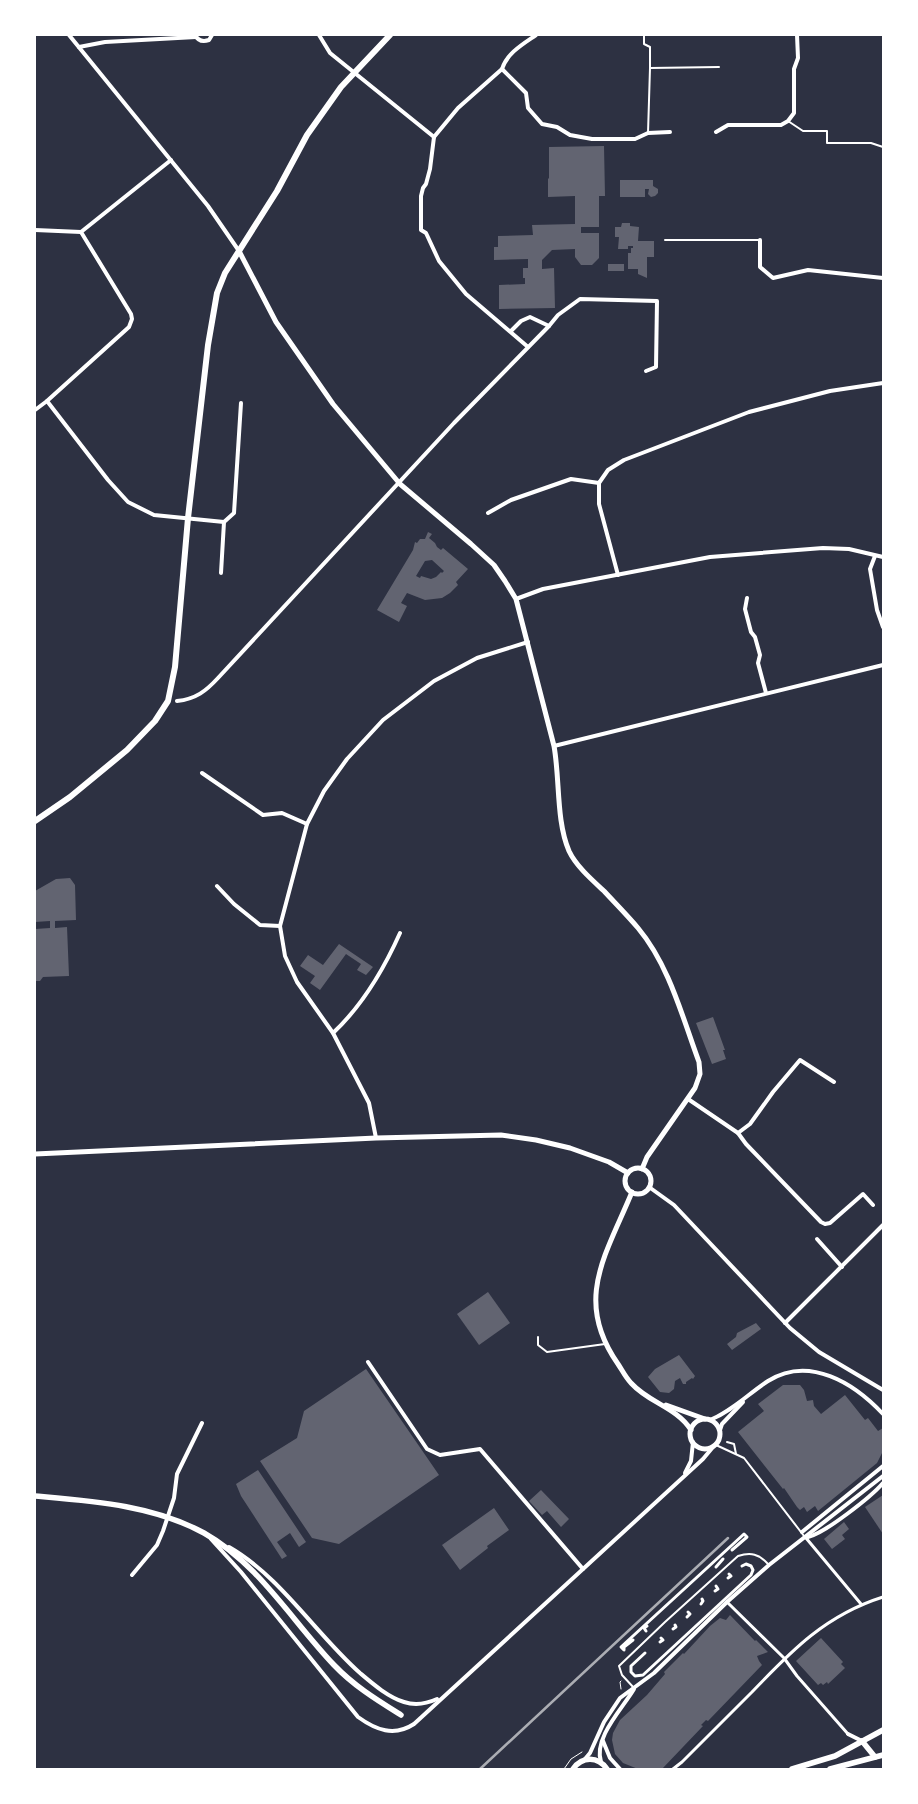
<svg xmlns="http://www.w3.org/2000/svg" width="918" height="1804" font-family="'Alegreya Sans',sans-serif">
<style>
.building{fill:#626471;fill-rule:evenodd}
.lines{fill:none;stroke-linecap:round;stroke-linejoin:round}
.path{stroke:#fff;stroke-width:1}
.service{stroke:#fff;stroke-width:2}
.pedestrian{stroke:#fff;stroke-width:3}
.minor{stroke:#fff;stroke-width:4}
.tertiary{stroke:#fff;stroke-width:5}
.secondary{stroke:#fff;stroke-width:5.5}
.primary{stroke:#fff;stroke-width:6}
.rail{stroke:#abadb3;stroke-width:2.5}
</style>
<rect width="100%" height="100%" fill="#2d3142"/>
<!-- building -->
<g class="building">
<path d="M604,146l1,50h-6v31h-18v6h18v25l-7,7h-11l-6,-8v-8l-23,1 -10,10v9l12,-1 1,40 -56,1v-24l26,-1v-6h-2v-10h5v-9l-34,1v-13h4v-11l35,-1 -1,-10 43,-1v-28l-27,1v-18l1,-1v-31z"/>
<path d="M620,180h33v6l5,3v4l-3,3 -4,1 -3,-3 1,-5h-4v8h-25z"/>
<path d="M622,223h8v3l9,1 -1,14h16v16h-7v21l-9,-4v-5h-10v-16h3v-5h2v-2h-5v3h-10l1,-12h-4v-10h6z"/>
<rect x="608" y="264" width="16" height="7"/>
<path d="M428,532l4,2 -3,4 6,5 2,4 4,3 2,-2 25,21 -12,13 2,3 -8,8 -8,5 -17,2 -18,-7 -6,10 6,3 -8,16 -22,-12 36,-60 2,-8 2,1 3,-4h5zM432,560l12,11 -2,2 -1,-1 -5,5 -5,2 -10,-3 -1,2 -4,-2 9,-15z"/>
<path d="M70,878l5,7 1,35 -21,1v7l12,-1 2,49 -26,1 -3,4h-5v-52l15,-1v-7l-15,1v-31l21,-12z"/>
<path d="M339,944l34,23 -7,8 -9,-5 4,-6 -15,-10 -26,36 -10,-7 5,-7 -15,-10 8,-11 15,10z"/>
<path d="M713,1017l12,33h-2l3,9 -14,5 -16,-41z"/>
<path d="M488,1292l22,31 -31,22 -22,-31z"/>
<path d="M756,1323l5,6 -29,21 -5,-6 9,-7 1,-4z"/>
<path d="M679,1355l16,21 -2,3 -1,-1 -6,4v2h-3l-3,-6 -5,3 -1,8 -5,4 -9,-1 -12,-15 7,-8z"/>
<path d="M366,1369l73,106 -100,69 -27,-6 -52,-77 37,-23 7,-27z"/>
<path d="M783,1385h17l4,5 3,11 6,-1 1,6 7,8 24,-19 20,25 3,-2 10,13 5,-3v23l-6,12 -59,48 -3,-5 -8,6 -3,-5 -4,3 -3,-3 -13,-19 -1,1 -45,-57 26,-21 -6,-7z"/>
<path d="M258,1470l48,72 -7,5 -9,-14 -13,9 10,14 -5,3 -41,-63 -5,-12z"/>
<path d="M541,1490l28,29 -8,8 -14,-16 -5,4 -13,-14z"/>
<path d="M883,1495v39l-18,-27z"/>
<path d="M494,1508l15,22 -22,16 1,2 -28,22 -18,-25z"/>
<path d="M844,1522l5,7 -7,6 3,4 -13,10 -8,-10z"/>
<path d="M730,1615l25,26 1,-1 12,12 -11,4 2,5 3,4 -54,56 -2,-1 -5,5 2,1 -41,43h-24l-15,-6 -8,-9 -3,-14 1,-7 7,-13 27,-25 18,-21 -1,-2 19,-19 1,1 26,-28 10,-8 6,2z"/>
<path d="M821,1638l22,24 -2,2 4,4 -17,16 -1,-2 -4,3 -2,-2 -3,2 -22,-24z"/>
</g>
<g class="lines">
<!-- path -->
<g class="path">
<path d="M621,1689l-1,-7 1,-1"/>
<path d="M564,1769l7,-10 11,-7"/>
</g>
<!-- service -->
<g class="service">
<path d="M644,35v9l6,3v21l69,-1"/>
<path d="M788,121l15,10h24v12h44l12,4"/>
<path d="M648,133l2,-65"/>
<path d="M665,240h95"/>
<path d="M538,1337v8l9,7 58,-8"/>
<path d="M727,1442l7,2 2,10"/>
<path d="M716,1445l28,13 60,78"/>
<path d="M634,1688l-12,-13 -3,-9 46,-44 73,-66c13,-4 21,-2 30,8"/>
</g>
<!-- pedestrian -->
<g class="pedestrian">
<path d="M806,1538l55,66"/>
<path d="M716,1567l7,-8"/>
<path d="M728,1578l3,-2 -2,-2"/>
<path d="M715,1591l3,-2 -2,-3"/>
<path d="M727,1602l57,56 13,18 51,58"/>
<path d="M701,1604l2,-3 -1,-2"/>
<path d="M687,1617l3,-3 -2,-2"/>
<path d="M673,1629l3,-2 -1,-2"/>
<path d="M646,1631l-2,-3 3,-2"/>
<path d="M633,1640l-9,7v3l-3,-3 123,-113 3,3 -15,13"/>
<path d="M660,1642l3,-2 -2,-2"/>
<path d="M645,1653l-14,13v6l4,4 8,-1 108,-100 2,-5 -2,-4 -5,-2 -4,2"/>
<path d="M673,1769l9,-7c23,-23 47,-47 70,-70 40,-42 74,-77 131,-95"/>
</g>
<!-- minor -->
<g class="minor">
<path d="M69,35l139,171 31,45"/>
<path d="M195,35c3,6 8,7 14,5l3,-5"/>
<path d="M319,35l11,18 104,84 24,-29 44,-39c5,-16 21,-25 34,-34"/>
<path d="M79,47l26,-5 91,-5"/>
<path d="M502,69l24,24 2,15 14,16 15,3 13,8 22,4h43l13,-6 22,-1"/>
<path d="M716,132l12,-7h53l7,-4 6,-8v-44l4,-11 -1,-23"/>
<path d="M434,137l-4,32 -4,15 -3,4 -2,8v34l5,3 13,28 27,33 62,53"/>
<path d="M171,160l-90,72 50,82 1,5 -3,8 -82,74 61,79 20,22 26,13 70,7"/>
<path d="M35,230l46,2"/>
<path d="M760,240v27l13,11 35,-8 75,8"/>
<path d="M511,331l10,-10 9,-4 19,9 9,-11 22,-16 77,2 -1,66 -10,4"/>
<path d="M35,410l12,-9"/>
<path d="M599,483v21l19,71"/>
<path d="M488,513l23,-13 60,-21 28,4 9,-13 16,-10 125,-48 81,-21 53,-8"/>
<path d="M875,556l-5,13 7,41 6,17"/>
<path d="M221,573l3,-51 10,-9 7,-110"/>
<path d="M747,598l-2,11 6,23 4,5 5,18 -2,8 8,30"/>
<path d="M516,599l27,-10 167,-32 113,-9 26,1 34,8"/>
<path d="M177,701c19,-2 29,-10 41,-23l236,-255 95,-97"/>
<path d="M554,746l329,-81"/>
<path d="M202,773l61,42 19,-2 25,11"/>
<path d="M217,886l17,18 26,21 20,1"/>
<path d="M333,1033c30,-28 50,-62 67,-100"/>
<path d="M688,1099l50,34 12,-9 23,-32 27,-32 34,22"/>
<path d="M738,1133l8,11 75,78 4,2 5,-1 33,-29 10,11"/>
<path d="M376,1138l-7,-35 -36,-70 -36,-51 -12,-26 -5,-30 27,-102 17,-33 23,-32 36,-39 51,-39 43,-23 51,-16"/>
<path d="M649,1187l25,18 116,123 29,24 64,38"/>
<path d="M817,1239l25,28"/>
<path d="M785,1323l98,-98"/>
<path d="M368,1362l59,87 13,6 40,-6 103,120"/>
<path d="M710,1420c22,-9 38,-26 58,-39 41,-26 86,2 115,33"/>
<path d="M720,1430l2,-6 21,-22"/>
<path d="M685,1473l6,-12 2,-19"/>
<path d="M802,1532l81,-66"/>
<path d="M808,1537c17,-4 63,-40 75,-54"/>
<path d="M211,1539l30,33 117,145c18,13 36,20 56,7l289,-265 10,-12"/>
<path d="M229,1547c51,29 87,87 131,126 13,11 28,24 44,29 12,4 22,2 33,-3"/>
<path d="M132,1575l25,-30 6,-14 11,-33 3,-24 25,-51"/>
<path d="M848,1734l14,7"/>
<path d="M603,1741l7,17 10,11"/>
<path d="M585,1759l5,-6 14,-31 16,-24 34,-25 73,-71 42,-37 114,-89"/>
<path d="M601,1762c-8,-24 22,-54 33,-73"/>
</g>
<!-- tertiary -->
<g class="tertiary">
<path d="M239,251l37,71 57,82 67,80 71,60 23,21 11,16 11,18 38,147c6,33 2,75 15,105 7,15 23,29 35,40 11,12 23,24 34,37 31,37 44,88 61,134l1,12 -5,14 -48,69 -5,12"/>
<path d="M35,1154l341,-16 125,-3 35,5 34,8 39,14 19,11"/>
<circle cx="638" cy="1181" r="13"/>
<path d="M632,1192c-26,63 -59,108 -14,172 4,6 8,14 13,19 18,20 45,24 60,47"/>
<path d="M666,1405l39,14"/>
<circle cx="705" cy="1434" r="15"/>
</g>
<!-- secondary -->
<g class="secondary">
<path d="M35,1496c57,5 118,9 169,37 55,31 88,88 130,132 20,21 43,35 67,50"/>
<path d="M862,1741l13,16"/>
<path d="M573,1769c9,-13 25,-13 34,0"/>
<path d="M792,1769l43,-13 48,-26"/>
<path d="M830,1769l53,-14"/>
</g>
<!-- primary -->
<path class="primary" d="M35,821l35,-24 57,-47 28,-29 13,-20 7,-34 13,-149 20,-173 9,-52 8,-20 52,-82 30,-56 34,-48 49,-52"/>
<!-- rail -->
<path class="rail" d="M480,1769l248,-231"/>
</g>
<!-- border -->
<rect width="918" height="1804" fill="none" stroke="#ffffff" stroke-width="72"/>
</svg>
